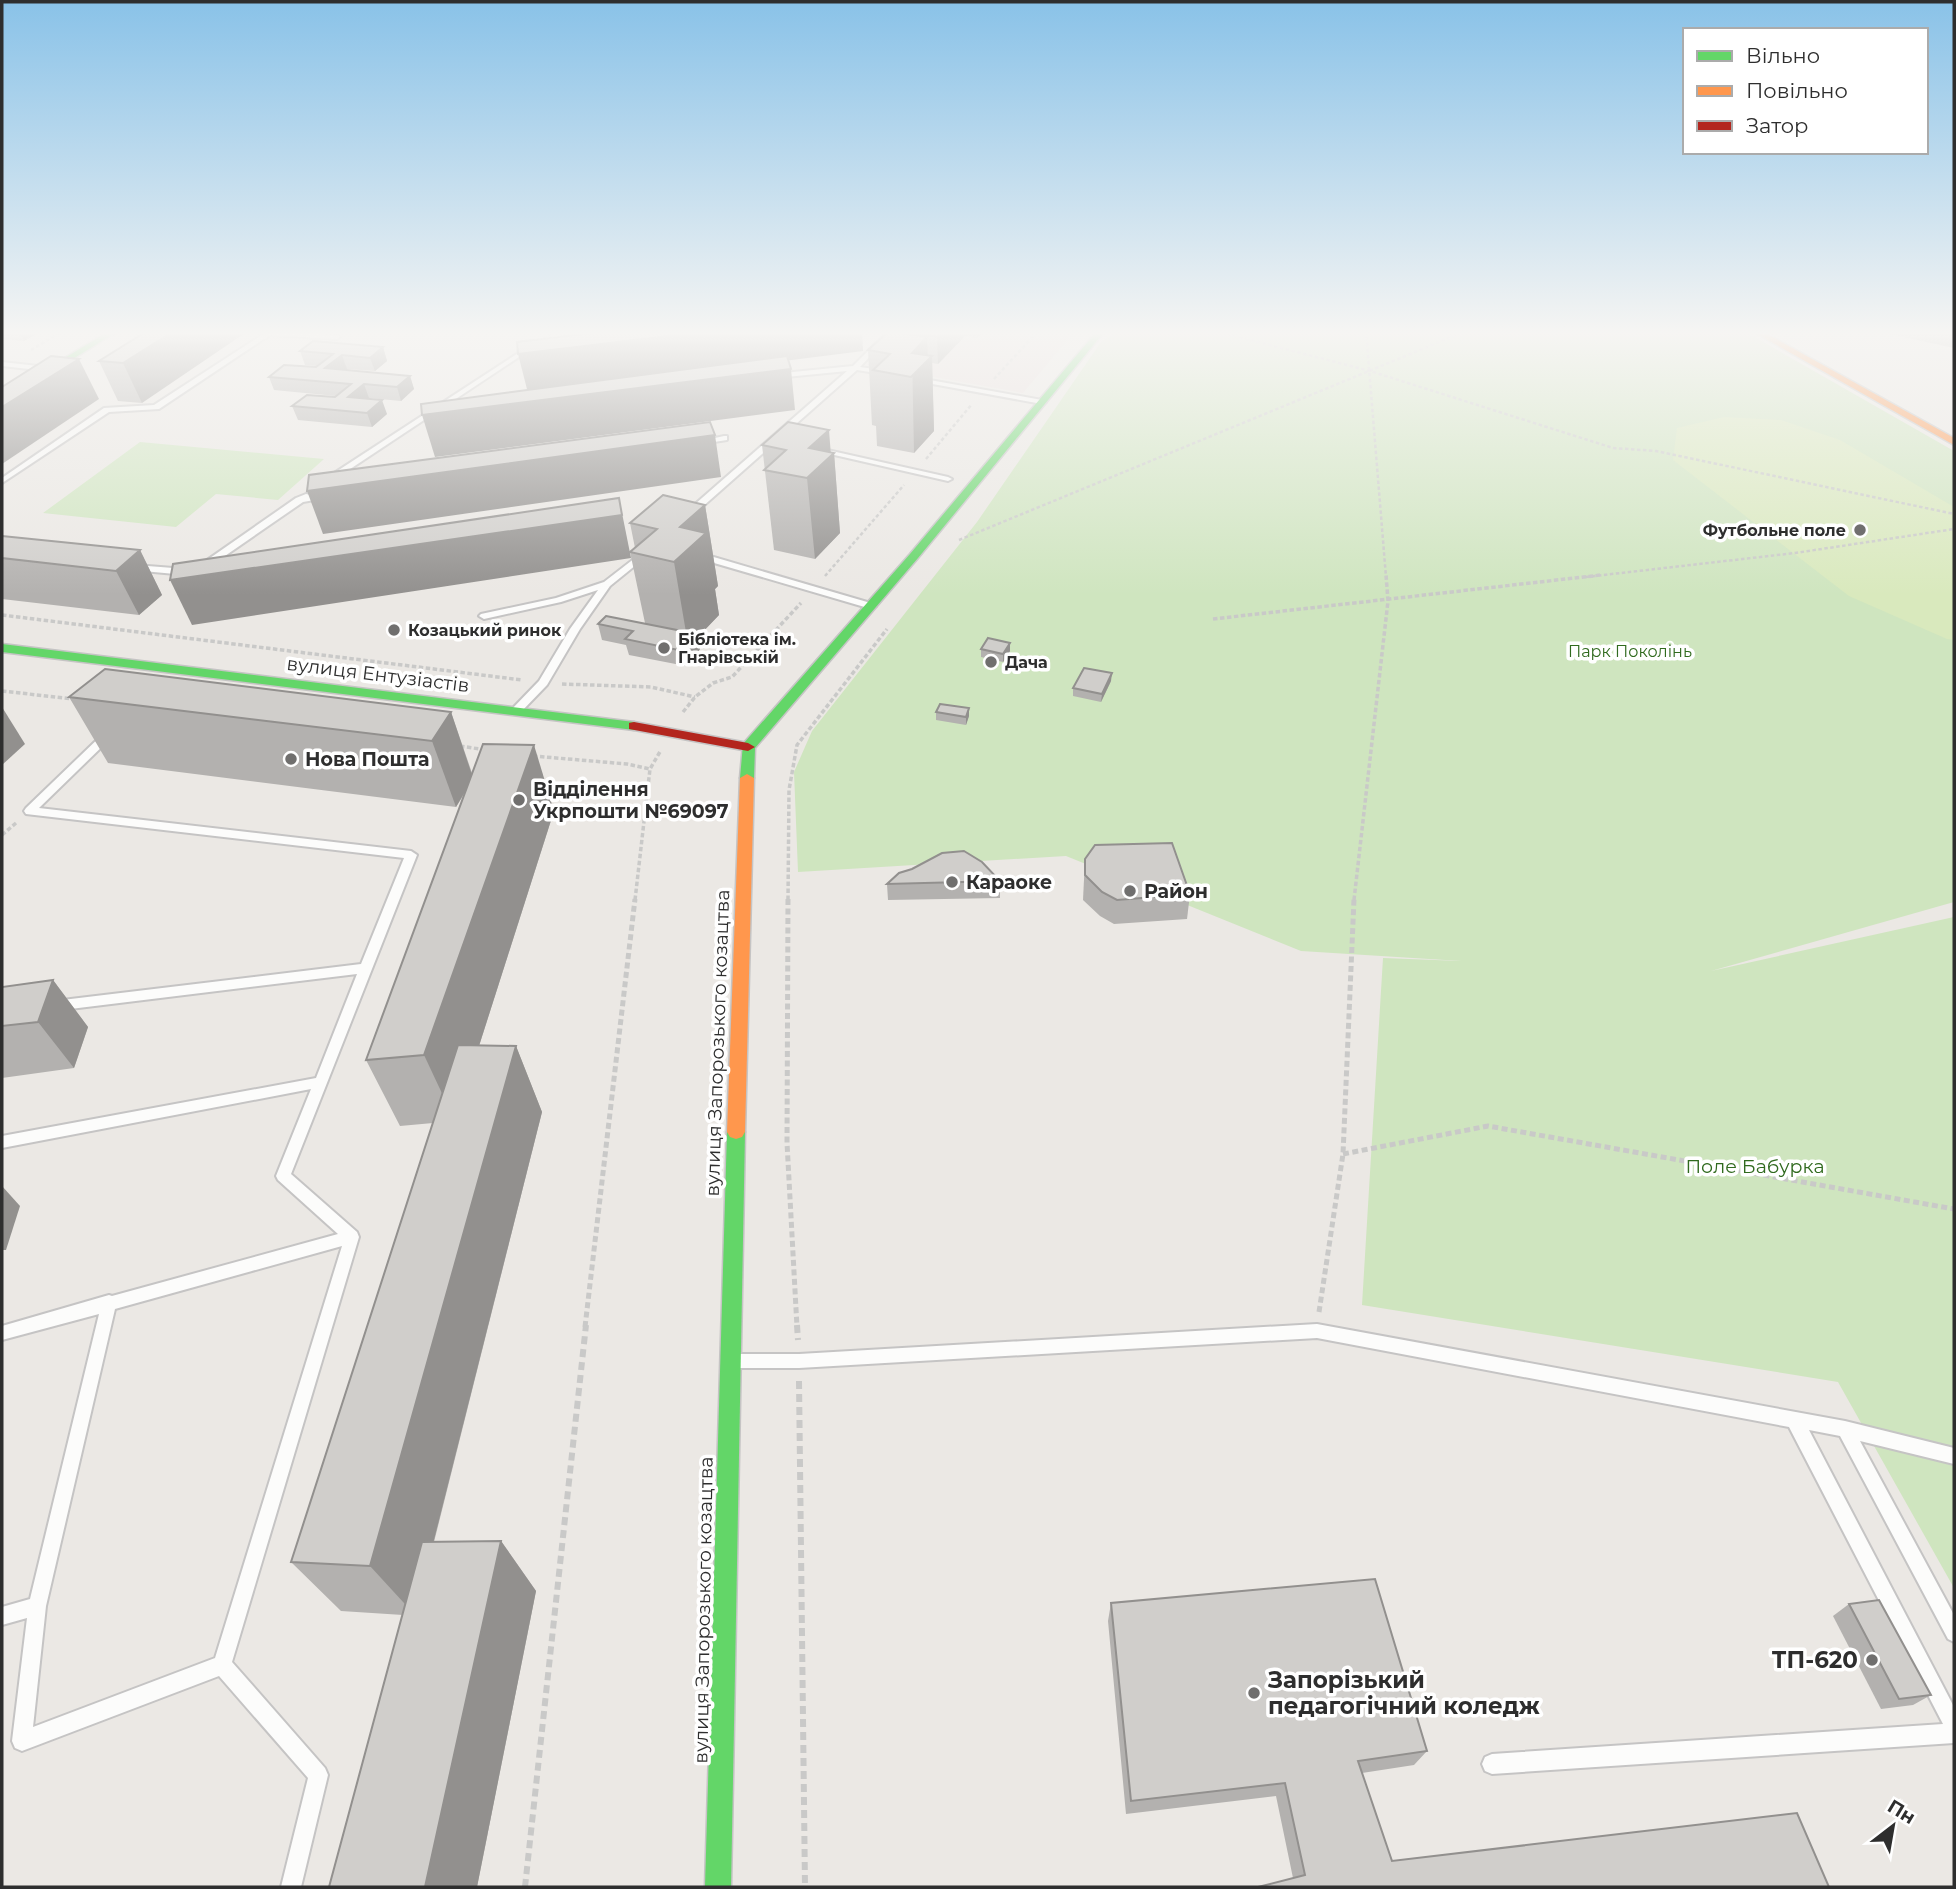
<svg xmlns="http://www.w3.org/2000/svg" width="1956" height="1889" font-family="Montserrat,sans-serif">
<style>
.medical{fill:#e8dcdb}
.green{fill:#cfe5bf}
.pitch{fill:#d9e9bd}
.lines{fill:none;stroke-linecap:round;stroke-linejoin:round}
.lane-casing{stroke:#c5c4c4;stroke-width:4}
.fast-casing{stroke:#c5c4c4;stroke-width:3}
.slow-casing{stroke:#c5c4c4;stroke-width:3}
.jam-casing{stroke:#c5c4c4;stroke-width:3}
.path-far3{stroke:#c9c9c8;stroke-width:2.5;stroke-dasharray:3.5 2.5;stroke-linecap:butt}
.path-far2{stroke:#c9c9c8;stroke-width:3.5;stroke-dasharray:4.5 2.5;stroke-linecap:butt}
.path-far1{stroke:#c9c9c8;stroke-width:5;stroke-dasharray:6 3.5;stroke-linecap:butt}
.path{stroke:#c9c9c8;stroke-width:6;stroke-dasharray:8 5;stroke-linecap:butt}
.lane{fill:#fcfcfb;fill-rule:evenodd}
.fast{fill:#63d668;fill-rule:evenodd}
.slow{fill:#ff974d;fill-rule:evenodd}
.jam{fill:#b3261e;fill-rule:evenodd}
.wall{fill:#b3b1af}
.shaded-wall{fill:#92908e}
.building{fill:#d0cecb;stroke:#92908e;stroke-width:2}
.poi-dot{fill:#706f6e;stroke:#fff;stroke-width:2.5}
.labels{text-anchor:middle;stroke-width:7;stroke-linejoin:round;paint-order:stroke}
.far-poi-label{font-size:16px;font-weight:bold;fill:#2e2e2e;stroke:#fff;text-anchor:start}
.far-park-label{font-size:16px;fill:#306a1e;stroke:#fff}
.street-label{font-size:19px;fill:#2e2e2e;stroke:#fff}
.poi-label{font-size:19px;font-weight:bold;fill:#2e2e2e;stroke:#fff;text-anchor:start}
.park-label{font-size:19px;fill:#306a1e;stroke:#fff}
.near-poi-label{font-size:23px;font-weight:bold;fill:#2e2e2e;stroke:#fff;text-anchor:end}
</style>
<rect width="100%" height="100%" fill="#ebe8e4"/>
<!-- medical -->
<path class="medical" d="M905,331h170l-52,62 -156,-28z"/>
<!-- green -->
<g class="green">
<path d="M1117,331h627l210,120v451l-243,69 243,-54v671l-116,-206 -476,-77 21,-347 78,3 -160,-10 -235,-95 -268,16 -4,-100 18,-41 165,-209 124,-180z"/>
<path d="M140,442l184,17 -46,41 -62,-6 -40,33 -133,-14z"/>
</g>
<!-- pitch -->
<path class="pitch" d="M1724,417l57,3 59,20 114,67v133l-7,-1 -98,-43 -176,-136 4,-32z"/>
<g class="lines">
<defs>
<g id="lane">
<path d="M268,331l69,4 3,2 -3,2 -67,-4 -111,74 -50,3 -107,71v-5l102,-70 50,-3z"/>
<path d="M888,331h6l-34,36 28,4v4l-31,-5 -165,146h-6v-4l161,-141 -71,7 -4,-2 1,-2 80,-8z"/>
<path d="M529,346l5,1 -202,134 -7,-2z"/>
<path d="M2,362l45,5 4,2 -4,2 -45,-5z"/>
<path d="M913,377l129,23 4,2 -4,2 -126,-23h-3z"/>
<path d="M724,436h3v4l-26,4 -4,-2z"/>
<path d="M814,447l134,30 4,2 -4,2 -131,-30 -4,-2z"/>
<path d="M306,494c7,2 18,-3 24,2l-4,2 -23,4 -97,67h-6v-4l96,-67z"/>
<path d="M644,551l3,1v4l-37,30 -30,43 -33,56 -28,29h-8v-4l28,-29 31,-52 28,-39 -37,12 -77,17 -5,-3 2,-2 75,-16 48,-16z"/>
<path d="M700,553l174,51 2,2 -5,3 -3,-1 -171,-50v-4z"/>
<path d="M135,565l51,4 4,3 -4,3 -54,-5 -1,-2z"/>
<path d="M109,731l5,3 -1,2 -74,72 372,43 6,4 -126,319 66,58 2,5 -127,425 93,106 3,7 -27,112h-20l27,-109 -89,-102 -197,75 -7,-3 -3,-7 15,-123 -25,7v-18l28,-8 69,-285 -97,26v-14l107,-31 3,1 226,-62 -60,-54 -2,-4 35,-87 -309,59v-12l314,-58 41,-104 -303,37 -5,-2 -1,-3 1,-3 5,-2 307,-37 43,-106 -378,-44 -2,-3 2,-3 79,-76zM342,1246l-127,412 -182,69 13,-121 69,-297z"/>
<path d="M1317,1324l528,97 109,27v16l-94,-23 94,174v27l-6,-3 -108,-203 -31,-6 145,277v36l-462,31 -7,-3 -3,-7 3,-7 7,-3 451,-30 -154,-297 -472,-89 -518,30h-63l-6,-2 -2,-5 2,-5 6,-2h63z"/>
</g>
<g id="fast">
<path d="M109,331h9l-116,72v-7z"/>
<path d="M1097,331h8l-187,227 -163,190 -1,30 -2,3h-10l-2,-3 3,-34 167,-190z"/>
<path d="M2,644l632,78 7,4 -7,4 -632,-78z"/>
<path d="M736,1125l6,2 3,5 -14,755h-26l22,-755 3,-5z"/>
</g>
<g id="slow">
<path d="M1752,331h10l192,107v7z"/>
<path d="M747,774l7,4 -9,354 -3,5 -6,2 -6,-2 -3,-5 13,-354z"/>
</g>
<path id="jam" d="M634,722l114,21 7,4 -7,4 -119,-22v-6z"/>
</defs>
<!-- lane casing -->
<use href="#lane" class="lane-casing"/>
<!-- fast casing -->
<use href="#fast" class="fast-casing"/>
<!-- slow casing -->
<use href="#slow" class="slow-casing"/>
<!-- jam casing -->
<use href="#jam" class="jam-casing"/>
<!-- path-far3 -->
<g class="path-far3">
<path d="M1216,331l154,40 243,77 43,3 298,63"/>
<path d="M1366,331l20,246"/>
<path d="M543,339l14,-8"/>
<path d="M31,350l32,-19"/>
<path d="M994,379l44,-48"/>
<path d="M926,459l46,-55"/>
<path d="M959,540l507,-209"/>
<path d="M825,576l79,-91"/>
<path d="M1586,577l209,-24 159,-24"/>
</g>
<!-- path-far2 -->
<g class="path-far2">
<path d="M2,615l520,65"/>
<path d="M1213,619l388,-44"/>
<path d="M562,684l89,3 44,10"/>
<path d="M2,691l71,8"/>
<path d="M683,712l12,-15 18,-14 19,-6 69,-74"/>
<path d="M460,746l26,4"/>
<path d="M533,756l94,8 23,5"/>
<path d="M2,835l14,-12"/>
<path d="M635,900l15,-131 11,-19"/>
<path d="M788,900l1,-110 8,-45 90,-116"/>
<path d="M1354,900l34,-299 -2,-26"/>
</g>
<!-- path-far1 -->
<g class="path-far1">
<path d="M788,899l-1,244 10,184"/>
<path d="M1343,1154l145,-28 466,83"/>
<path d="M1319,1312l24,-158 11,-255"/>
<path d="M585,1327l50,-428"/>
</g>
<!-- path -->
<g class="path">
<path d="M797,1325l1,15"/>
<path d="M799,1381l6,506"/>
<path d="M525,1887l61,-562"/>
</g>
<!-- lane -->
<use href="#lane" class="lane"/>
<!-- fast -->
<use href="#fast" class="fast"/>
<!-- slow -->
<use href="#slow" class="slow"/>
<!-- jam -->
<use href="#jam" class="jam"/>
</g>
<!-- wall -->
<g class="wall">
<path d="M2,331h39l-17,10 -22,-2z"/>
<path d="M147,331l-5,72 -24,-2 -19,-40z"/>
<path d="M905,331h79l-7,7 -12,-2 -27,28 -6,-1 2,68 -20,22 -37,-7 -1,-20 -4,-1 -4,-75 37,-17z"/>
<path d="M1876,331h78v17z"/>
<path d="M383,347l4,14 -12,10 -28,-2 -2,1 65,6 4,13 -13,12 -32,-3 -1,1 19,15 -15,13 -74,-7 -6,-14 43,-9 1,-1 -62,-6 -5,-13 47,-10 2,-1 -13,-1 -5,-14z"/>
<path d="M762,445l72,8 6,80 -25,26 -41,-9z"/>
<path d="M705,505l13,81 -3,3 4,26 -21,22 2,12 -14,17 -57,-11 -3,-10 -24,-5 -4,-16 47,-1 -15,-71 5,-4 -5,-25z"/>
<path d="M2,536l138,14 22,45 -23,20 -137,-16z"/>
<path d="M1010,643v8l-7,11 -22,-5v-8z"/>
<path d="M1111,681l-10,21 -28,-6v-8z"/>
<path d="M69,697l382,15 21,61 82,38 -75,235h37l26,66 -108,430 67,-1 35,50 -59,296h-148l74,-272 -62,-4 -50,-49 142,-439 -33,3 -34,-66 99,-267 -9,14 -348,-44z"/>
<path d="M936,712l33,4 -3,9 -30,-5z"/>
<path d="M1085,859l105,35 -3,25 -73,5 -14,-8 -17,-16z"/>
<path d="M1000,881v17l-112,2 -1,-16z"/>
<path d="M53,980l35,47 -14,41 -72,10v-91z"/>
<path d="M1111,1603l316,148 -13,14 -52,8 30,88 -99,17 -17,-82 -150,18 -18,-193z"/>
<path d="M1849,1604l82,91 -18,10 -32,4 -48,-93z"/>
</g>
<!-- shaded-wall -->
<g class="shaded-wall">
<path d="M19,331h22l-17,10z"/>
<path d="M174,331h74l-106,72 -19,-40z"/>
<path d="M709,331h153l1,20 -335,42 -10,-39z"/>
<path d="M944,331h21v5l-27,28 -1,-27z"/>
<path d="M977,331h7l-7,7z"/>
<path d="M927,337l1,23 4,-4 2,75 -20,22 -2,-100z"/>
<path d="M383,347l4,14 -12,10 -5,-13z"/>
<path d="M342,355l5,14 -17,13 -5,-14z"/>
<path d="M79,359l20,40 -97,65v-57z"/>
<path d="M791,369l4,41 -360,47 -13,-42z"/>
<path d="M410,376l4,13 -13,12 -4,-14z"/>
<path d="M364,384l5,14 -16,13 -5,-14z"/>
<path d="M382,400l5,14 -15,13 -5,-14z"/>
<path d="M829,430l2,26 3,-3 6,80 -25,26 -8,-81 2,-30z"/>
<path d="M715,435l6,42 -398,57 -16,-43z"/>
<path d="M619,498l12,60 -439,67 -22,-45z"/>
<path d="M705,505l13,81 -3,3 4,26 -21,22 2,12 -14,17 -3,-15 5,-7 -14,-82 6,-35z"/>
<path d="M140,550l22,45 -23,20 -23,-44z"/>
<path d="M1010,643v8l-7,11v-8z"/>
<path d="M1112,673l-1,8 -10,21 1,-8z"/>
<path d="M2,707l23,37 -23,21z"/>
<path d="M969,708v8l-3,9v-8z"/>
<path d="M451,712l22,66 -17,29 -24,-66z"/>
<path d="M534,745l20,66 -99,310 -31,-66z"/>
<path d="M53,980l35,47 -14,41 -36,-46z"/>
<path d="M516,1046l26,66 -127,503 -45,-49z"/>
<path d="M2,1186l18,20 -14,44h-4z"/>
<path d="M501,1541l35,50 -59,296h-52z"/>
</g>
<!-- building -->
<g class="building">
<path d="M147,331h27l-51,32 -24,-2z"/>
<path d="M610,331h99l-191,23 -1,-12z"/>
<path d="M889,331l38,6 -15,16 20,3 -21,21 -38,-7 17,-16 -22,-4z"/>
<path d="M905,331h39l-7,6z"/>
<path d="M313,341l70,6 -13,11 -28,-3 -17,13 85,8 -13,11 -33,-3 -16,13 34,3 -15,13 -75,-7 15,-11 28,2 16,-13 -82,-7 15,-12 32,2 17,-13 -33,-3z"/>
<path d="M51,356l28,3 -77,48v-20z"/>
<path d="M787,356l4,13 -369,46 -1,-11z"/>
<path d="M710,422l5,13 -408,56 2,-16z"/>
<path d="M788,422l41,8 -20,18 25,5 -27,25 -43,-8 22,-20 -24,-5z"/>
<path d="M663,495l42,10 -25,22 26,6 -32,29 -44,-10 27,-23 -27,-6z"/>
<path d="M619,498l3,17 -452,65 3,-16z"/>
<path d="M2,536l138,14 -24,21 -114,-13z"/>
<path d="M606,616l91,18 -14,17 -58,-12 8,-8 -35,-7z"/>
<path d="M988,638l22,5 -7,11 -22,-5z"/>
<path d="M1084,668l28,5 -10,21 -29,-6z"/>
<path d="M105,669l346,43 -19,29 -363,-44z"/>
<path d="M940,704l29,4 -3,9 -30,-5z"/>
<path d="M483,744l51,1 -110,310 -58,5z"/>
<path d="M1172,843l18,51 -73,6 -15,-8 -17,-17v-16l10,-14z"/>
<path d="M964,851l18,11 18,19 -113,3 12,-11 13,-4 30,-16z"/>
<path d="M53,980l-15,42 -36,4v-39z"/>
<path d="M458,1045l58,1 -146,520 -79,-4z"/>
<path d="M501,1541l-76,346h-96l93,-345z"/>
<path d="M1375,1579l52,172 -69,10 34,100 405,-48 32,74h-571l47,-12 -20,-92 -154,18 -20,-198z"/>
<path d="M1879,1600l52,95 -32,4 -50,-95z"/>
</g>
<!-- sky -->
<linearGradient id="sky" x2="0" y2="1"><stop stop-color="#89c2e8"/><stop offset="0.56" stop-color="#f6f5f3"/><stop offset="1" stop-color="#f6f5f3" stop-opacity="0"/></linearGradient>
<rect width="1956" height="595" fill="url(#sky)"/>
<!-- markers -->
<g class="poi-dot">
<circle cx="1860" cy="530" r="7"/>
<circle cx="394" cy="630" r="7"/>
<circle cx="664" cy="648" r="7"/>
<circle cx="991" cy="662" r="7"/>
<circle cx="291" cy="759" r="7"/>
<circle cx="519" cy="800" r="7"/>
<circle cx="952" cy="882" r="7"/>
<circle cx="1130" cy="891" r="7"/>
<circle cx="1872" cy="1660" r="7"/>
<circle cx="1254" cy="1693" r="7"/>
</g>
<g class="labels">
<!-- far-poi labels -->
<g class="far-poi-label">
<text x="1846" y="536" text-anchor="end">Футбольне поле</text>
<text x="408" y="636">Козацький ринок</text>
<text x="678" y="645">Бібліотека ім.<tspan x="678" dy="18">Гнарівській</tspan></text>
<text x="1005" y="668">Дача</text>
</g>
<!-- far-park labels -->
<g class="far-park-label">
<text x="1630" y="657">Парк Поколінь</text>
</g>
<!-- street labels -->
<g class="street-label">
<text transform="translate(378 674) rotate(7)" y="7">вулиця Ентузіастів</text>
<text transform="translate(717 1043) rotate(-88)" y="7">вулиця Запорозького козацтва</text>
<text transform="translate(703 1610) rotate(-89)" y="7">вулиця Запорозького козацтва</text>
</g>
<!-- poi labels -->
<g class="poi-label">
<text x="305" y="766">Нова Пошта</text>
<text x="533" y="796">Відділення<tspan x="533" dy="22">Укрпошти №69097</tspan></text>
<text x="966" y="889">Караоке</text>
<text x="1144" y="898">Район</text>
</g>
<!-- park labels -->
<g class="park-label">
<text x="1755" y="1173">Поле Бабурка</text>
</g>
<!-- near-poi labels -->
<g class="near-poi-label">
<text x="1858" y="1668">ТП-620</text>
<text x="1268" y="1688" text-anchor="start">Запорізький<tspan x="1268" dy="26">педагогічний коледж</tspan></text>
</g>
</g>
<!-- border -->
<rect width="1956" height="1889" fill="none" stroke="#2e2e2e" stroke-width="7"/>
<!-- legend -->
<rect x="1683" y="28" width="245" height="126" fill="#ffffff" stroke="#ababab" stroke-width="2"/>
<rect x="1697" y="51" width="35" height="10" fill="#63d668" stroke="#ababab" stroke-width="2"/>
<text x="1746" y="63" font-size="21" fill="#2e2e2e">Вільно</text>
<rect x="1697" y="86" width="35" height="10" fill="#ff974d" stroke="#ababab" stroke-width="2"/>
<text x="1746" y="98" font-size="21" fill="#2e2e2e">Повільно</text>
<rect x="1697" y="121" width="35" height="10" fill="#b3261e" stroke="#ababab" stroke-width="2"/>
<text x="1746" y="133" font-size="21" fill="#2e2e2e">Затор</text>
<!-- north arrow -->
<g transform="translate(1893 1826) rotate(31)" stroke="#ffffff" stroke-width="5" paint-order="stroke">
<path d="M0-5L12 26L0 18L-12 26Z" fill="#2e2e2e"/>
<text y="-10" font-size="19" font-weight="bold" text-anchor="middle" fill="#2e2e2e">Пн</text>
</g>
</svg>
